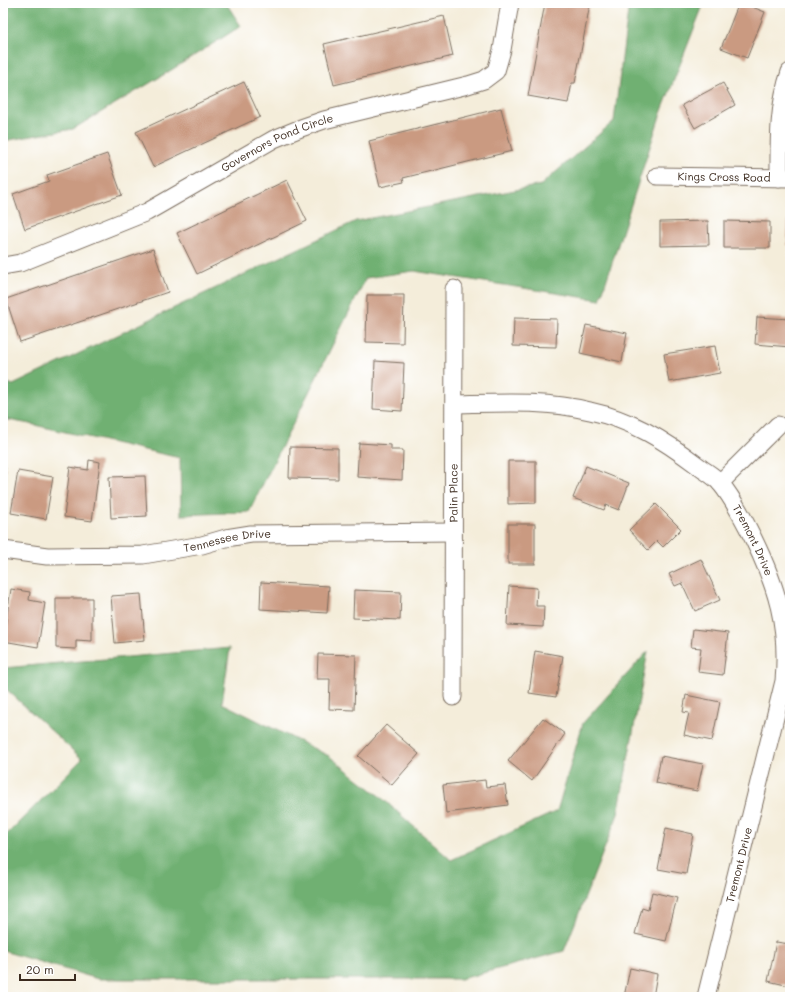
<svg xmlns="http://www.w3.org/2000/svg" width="793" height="1000" font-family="Mali,sans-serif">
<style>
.forest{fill:#70b072;stroke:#566d48}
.building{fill:#ca9a81}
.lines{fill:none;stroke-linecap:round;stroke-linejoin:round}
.minor-casing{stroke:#7c6e60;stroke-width:19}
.minor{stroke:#fff;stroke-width:17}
.labels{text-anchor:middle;stroke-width:3;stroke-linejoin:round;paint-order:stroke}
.street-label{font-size:11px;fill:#3b2a1e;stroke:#fff}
</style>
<rect width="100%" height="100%" fill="#fff"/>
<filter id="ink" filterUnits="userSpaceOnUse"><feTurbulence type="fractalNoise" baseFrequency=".025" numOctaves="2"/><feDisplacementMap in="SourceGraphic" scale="8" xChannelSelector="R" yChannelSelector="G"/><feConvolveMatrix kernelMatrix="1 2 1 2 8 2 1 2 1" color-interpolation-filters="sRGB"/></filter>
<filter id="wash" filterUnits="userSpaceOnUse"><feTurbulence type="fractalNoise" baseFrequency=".012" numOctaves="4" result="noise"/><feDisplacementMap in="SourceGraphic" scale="16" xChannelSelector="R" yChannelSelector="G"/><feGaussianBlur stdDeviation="0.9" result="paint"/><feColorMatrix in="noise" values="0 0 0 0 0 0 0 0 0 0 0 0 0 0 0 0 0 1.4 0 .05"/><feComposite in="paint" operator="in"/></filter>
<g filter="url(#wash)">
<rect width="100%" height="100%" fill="#f4edda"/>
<!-- forest -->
<g class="forest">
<path d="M3,3h223l15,23 -76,48 -92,55 -70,12z"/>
<path d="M629,3h75l-44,113 -60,184 -186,-29 -48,7 -117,234 -68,3 -1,-57 -150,-34 -27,-5v-38l10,4 343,-164 185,-36 73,-64z"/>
<path d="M230,648l-8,55 107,53 53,42 69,62 106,-49 26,-88 65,-72 -30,163 -54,137 -103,28h-363l-95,-28v-113l79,-79 -79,-73v-18z"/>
</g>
<g id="blocks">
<!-- building -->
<g class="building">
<path d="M545,3l45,1 -15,79h-3l-4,20 -40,-7z"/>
<path d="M739,3h3l23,9 -18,46 -26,-10z"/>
<path d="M444,16l9,40 -119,29 -10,-41z"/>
<path d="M244,82l16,35 -107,50 -17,-35z"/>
<path d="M723,83l12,22 -40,23 -13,-23z"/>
<path d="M501,108l11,43 -109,27 1,4 -24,5 -11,-46z"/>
<path d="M107,154l15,41 -97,34 -12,-35 36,-13 -2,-6z"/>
<path d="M287,180l20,41 -110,53 -20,-41z"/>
<path d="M788,220l2,1v24h-3z"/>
<path d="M708,221l1,24 -49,1v-24z"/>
<path d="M724,221l46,1v26h-46z"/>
<path d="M153,249l15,43 -148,50 -14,-43z"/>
<path d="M367,295h37l-1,48 -37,-1z"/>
<path d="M757,317l33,2v28l-35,-3z"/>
<path d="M514,318l43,1 -1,28 -43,-1z"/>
<path d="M586,325l41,8 -5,29 -42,-9z"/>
<path d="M715,346l5,27 -51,9 -5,-28z"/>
<path d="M375,361l29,2 -2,48 -29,-2z"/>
<path d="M359,443l32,2v5h12l-1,30 -45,-3z"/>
<path d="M290,447l48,1v31l-49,-1z"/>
<path d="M89,460l11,2 -8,59 -28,-4 6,-50 18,3z"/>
<path d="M508,461h28v42l-28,1z"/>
<path d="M586,466l43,17 -10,27 -13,-5 -2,5 -31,-12z"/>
<path d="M3,467l3,1 -3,9z"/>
<path d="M18,471l35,6 -7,42 -35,-6z"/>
<path d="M145,476l2,40 -36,2 -2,-41z"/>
<path d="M656,504l25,25 -18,18 -6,-6 -9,9 -19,-20z"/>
<rect x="508" y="524" width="27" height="40"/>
<path d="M701,559l19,41 -25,11 -13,-28 -7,3 -6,-12z"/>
<path d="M261,582l68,4 -2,27 -67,-4z"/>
<path d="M509,586l28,2 -1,18h8l-1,21 -36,-2z"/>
<path d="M11,589l19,3 -1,8 16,3 -7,44 -35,-6z"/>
<path d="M354,590l47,2 -1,28 -47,-2z"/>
<path d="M141,594l4,46 -30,3 -4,-47z"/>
<path d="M56,598h36v43l-16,-1v9l-20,-1z"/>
<path d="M693,629l35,4 -5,42 -25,-3 3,-24 -10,-1z"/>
<path d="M535,651l28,5 -7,41 -27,-4z"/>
<path d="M318,654l38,1 -2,55 -25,-1 1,-30h-13z"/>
<path d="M686,695l34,7 -8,39 -28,-6 5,-22 -6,-1z"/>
<path d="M543,718l22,16 -33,47 -24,-20z"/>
<path d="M386,725l33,29 -27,31 -34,-29z"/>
<path d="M661,756l42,8 -6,27 -41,-8z"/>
<path d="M485,780l1,7 19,-2 3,20 -62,8 -3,-28z"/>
<path d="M666,828l27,6 -7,40 -28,-5z"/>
<path d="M652,892l25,6 -11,43 -31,-7 7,-26 6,2z"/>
<path d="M776,942l14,2v42l-22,-5z"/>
<path d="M630,968l27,6 -4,23h-29z"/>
</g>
</g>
</g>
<g filter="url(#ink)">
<use href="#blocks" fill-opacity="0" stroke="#7c6e60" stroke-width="1"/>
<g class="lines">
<defs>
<g id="minor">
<path id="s1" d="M657,176l133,2"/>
<path d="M779,178c0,-36 -1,-72 11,-106"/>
<path id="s2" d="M3,266l17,-3 127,-51 127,-73 27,-11 23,-8 144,-35 16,-5 12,-9 6,-21 8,-47"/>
<path id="s3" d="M455,404c45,-1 91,-4 135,7 42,9 74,29 107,54 7,6 18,11 24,19 13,16 23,36 32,54 24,49 36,88 31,143l-78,316"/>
<path d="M720,483l58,-58"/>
<path id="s4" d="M3,550l44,6 96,-1 59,-10 24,-7 25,-4 202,-2"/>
<path id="s5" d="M453,697l1,-408"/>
</g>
</defs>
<!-- minor casing -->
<use href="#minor" class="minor-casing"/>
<!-- minor -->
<use href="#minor" class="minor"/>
</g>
</g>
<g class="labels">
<!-- street labels -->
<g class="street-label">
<text dy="4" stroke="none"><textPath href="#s2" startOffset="302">Governors Pond Circle</textPath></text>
<text dy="4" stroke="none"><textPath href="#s1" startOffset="67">Kings Cross Road</textPath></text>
<text dy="4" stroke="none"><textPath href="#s5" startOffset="204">Palin Place</textPath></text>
<text dy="4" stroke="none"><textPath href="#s4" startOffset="226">Tennessee Drive</textPath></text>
<text dy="4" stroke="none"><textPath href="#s3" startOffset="352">Tremont Drive</textPath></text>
<text transform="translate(739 865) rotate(-76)" y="4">Tremont Drive</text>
</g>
</g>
<!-- margin -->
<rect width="793" height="1000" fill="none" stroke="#fff" stroke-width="16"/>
<!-- scale -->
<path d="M20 974v6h55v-6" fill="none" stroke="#3b2a1e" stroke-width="2"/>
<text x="26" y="974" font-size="12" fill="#3b2a1e" stroke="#ffffff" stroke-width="3" paint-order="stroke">20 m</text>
</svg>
